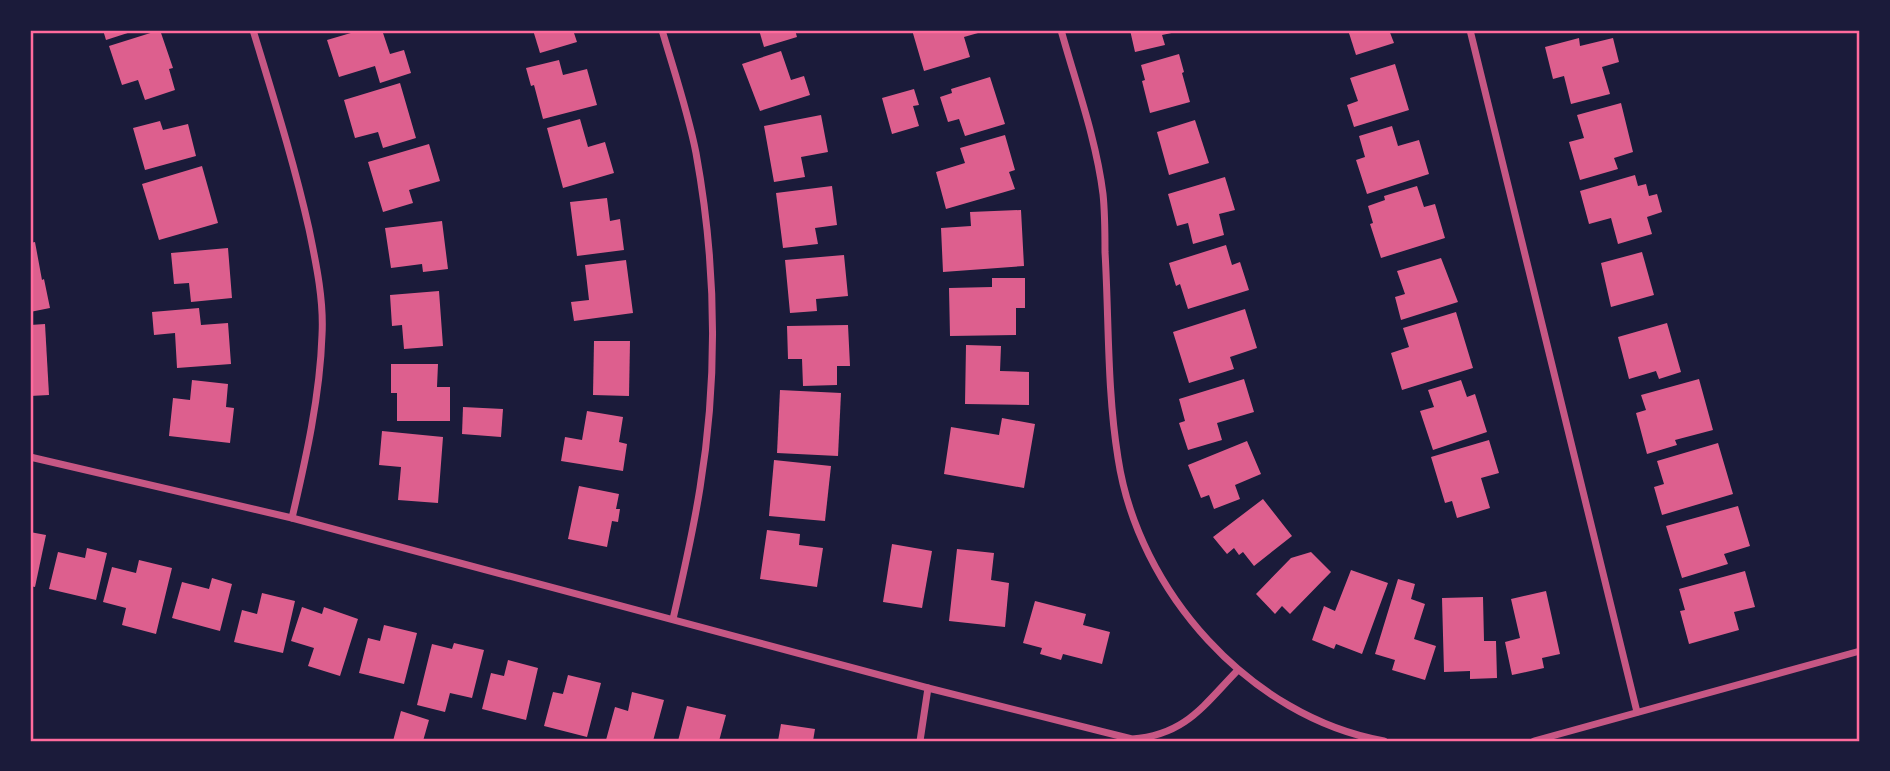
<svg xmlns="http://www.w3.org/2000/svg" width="1890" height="771" font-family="'Times New Roman',serif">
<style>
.building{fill:#dd5f8e}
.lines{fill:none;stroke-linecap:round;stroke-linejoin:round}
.minor{stroke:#c65784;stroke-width:7}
.neatline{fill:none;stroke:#ff6b9d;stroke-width:2.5}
</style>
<rect width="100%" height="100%" fill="#1b1b3a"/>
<!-- building -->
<g class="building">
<path d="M103,30h34l-31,10z"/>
<path d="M160,30l13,38 -4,1 6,21 -30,10 -7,-20 -16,5 -13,-39z"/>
<path d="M361,30h21l8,24 14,-4 7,23 -31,10 -5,-17 -36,11 -12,-37z"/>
<path d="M533,30h40l4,12 -37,11z"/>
<path d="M759,30h36l2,7 -33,10z"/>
<path d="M912,30h65l1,3 -14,4 6,20 -46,14z"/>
<path d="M1130,30h51v1l-19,4 3,10 -30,7z"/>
<path d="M1348,30h41l5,13 -38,12z"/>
<path d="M1579,38l1,8 33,-8 6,24 -17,5 8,27 -39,10 -7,-28 -11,3 -8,-32z"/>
<path d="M781,51l10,29 13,-4 6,19 -50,16 -18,-47z"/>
<path d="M1179,54l5,18 -2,1 8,29 -40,11 -8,-32 3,-1 -4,-15z"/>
<path d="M559,60l4,15 24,-6 10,36 -54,14 -9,-34 -3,1 -5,-18z"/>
<path d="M1395,64l14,46 -55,17 -7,-22 11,-4 -8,-23z"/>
<path d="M990,77l15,47 -40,12 -6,-17 -11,3 -8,-25 12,-4 -1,-4z"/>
<path d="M400,83l16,55 -33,10 -5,-16 -23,6 -11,-38z"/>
<path d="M914,89l5,16 -6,1 6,20 -27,8 -10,-36z"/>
<path d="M1621,103l12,49 -19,6 4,11 -38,11 -11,-38 15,-4 -7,-23z"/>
<path d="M821,115l7,37 -27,5 4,20 -31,5 -10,-56z"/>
<path d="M580,119l8,28 17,-5 9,31 -51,15 -16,-60z"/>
<path d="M1195,120l14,43 -40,12 -12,-43z"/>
<path d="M160,121l3,9 25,-6 8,32 -51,14 -12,-42z"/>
<path d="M1392,126l6,20 21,-6 10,34 -62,20 -11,-34 9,-3 -6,-21z"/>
<path d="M1005,135l10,35 -6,2 6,17 -69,20 -10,-37 29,-9 -5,-15z"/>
<path d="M429,144l11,37 -31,9 4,13 -30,9 -15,-50z"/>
<path d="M202,166l16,57 -59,17 -17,-56z"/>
<path d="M1635,175l3,11 8,-2 3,12 8,-2 5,18 -15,5 5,17 -34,10 -7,-26 -22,6 -9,-33z"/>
<path d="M1225,177l10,33 -16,4 5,21 -31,9 -5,-21 -11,3 -9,-32z"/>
<path d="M832,186l5,39 -22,3 3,16 -35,4 -7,-55z"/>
<path d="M1417,186l7,21 11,-3 10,34 -64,20 -11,-34 3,-1 -5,-17 17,-6 -1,-4z"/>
<path d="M607,198l3,23 10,-2 4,31 -47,6 -7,-54z"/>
<path d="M1021,210l3,56 -81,6 -2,-44 30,-2 -1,-14z"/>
<path d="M442,221l6,48 -25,3 -1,-8 -31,4 -6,-40z"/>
<path d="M35,242l7,38 2,-1 6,29 -20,4v-69z"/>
<path d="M1226,245l6,20 8,-3 9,28 -61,19 -8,-25 -4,2 -7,-23z"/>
<path d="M228,248l4,50 -41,4 -2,-19 -15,1 -3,-31z"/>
<path d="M1642,252l12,43 -43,12 -10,-44z"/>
<path d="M844,255l4,41 -32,3 1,12 -27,2 -5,-53z"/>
<path d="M1441,258l17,44 -57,18 -6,-23 10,-3 -8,-23z"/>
<path d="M626,260l7,53 -59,8 -3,-19 18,-2 -4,-35z"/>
<path d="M992,278h33v30h-9v27l-66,1 -1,-48 43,-1z"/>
<path d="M439,291l4,55 -39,3 -2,-24 -10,1 -2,-31z"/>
<path d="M199,308l2,17 27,-2 3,41 -54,4 -2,-35 -21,2 -2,-23z"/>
<path d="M1245,309l12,39 -27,9 4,12 -45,14 -16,-51z"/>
<path d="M1456,312l17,56 -71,22 -11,-37 18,-6 -6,-19z"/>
<path d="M1667,323l14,49 -22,7 -3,-8 -27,8 -11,-42z"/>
<path d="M45,324l4,71 -19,1v-71z"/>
<path d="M848,325l2,41h-13v19l-34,1 -1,-27h-14l-1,-33z"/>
<path d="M594,341h36l-1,55 -36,-1z"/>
<path d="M966,345l35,1 -1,25 29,1v33l-64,-1z"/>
<path d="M391,364h47l-1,23h13v34h-53v-28h-6z"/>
<path d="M1244,379l10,33 -37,11 5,17 -34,10 -9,-27 6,-2 -6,-22z"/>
<path d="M1699,379l14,51 -38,10 2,5 -30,9 -11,-41 10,-3 -5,-15z"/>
<path d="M192,380l36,4 -2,23 8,1 -4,35 -61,-7 4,-38 17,2z"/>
<path d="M1461,380l6,17 8,-3 12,38 -54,18 -13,-39 14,-4 -6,-17z"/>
<path d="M780,390l61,3 -3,63 -61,-3z"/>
<path d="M463,407l40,2 -2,28 -39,-3z"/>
<path d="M587,411l36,6 -4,25 8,2 -4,27 -62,-10 4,-24 17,3z"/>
<path d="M1002,418l33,6 -11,64 -80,-14 7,-47 48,8z"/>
<path d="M382,431l61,6 -5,66 -40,-3 3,-33 -22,-2z"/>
<path d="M1489,440l10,33 -18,5 9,30 -33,10 -5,-17 -7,2 -14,-46z"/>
<path d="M1247,441l14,33 -26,11 5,14 -26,10 -5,-14 -8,3 -13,-33z"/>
<path d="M1718,443l15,51 -71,21 -8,-28 10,-3 -7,-23z"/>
<path d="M774,460l57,6 -6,55 -56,-5z"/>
<path d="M579,486l40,8 -3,15h4l-2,13 -6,-1 -5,26 -39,-8z"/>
<path d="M1263,499l29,37 -38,30 -11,-14 -4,3 -5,-7 -7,6 -14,-17z"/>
<path d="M1738,506l12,40 -26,8 4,10 -46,14 -16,-52z"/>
<path d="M767,530l33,4 -1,11 24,3 -6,39 -57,-8z"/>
<path d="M30,532l16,3 -11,52 -5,-1z"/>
<path d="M892,544l40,7 -10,57 -39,-6z"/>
<path d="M87,548l20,5 -11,47 -47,-11 9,-37 27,6z"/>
<path d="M957,549l37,4 -3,27 18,3 -4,44 -56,-6z"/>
<path d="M1311,552l20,20 -41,42 -8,-8 -7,8 -19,-20 35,-36z"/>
<path d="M139,560l33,8 -16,66 -34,-9 4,-17 -23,-6 9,-35 24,6z"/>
<path d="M1351,570l37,13 -26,71 -26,-10 -2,5 -22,-9 12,-34 11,5z"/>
<path d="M1745,571l10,36 -21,5 5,18 -50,14 -9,-33 5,-1 -6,-21z"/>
<path d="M212,578l20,6 -12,47 -48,-13 10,-36 27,7z"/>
<path d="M1398,579l17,5 -4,15 14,5 -11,35 22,7 -11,34 -33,-10 3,-10 -20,-6z"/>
<path d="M1546,591l14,63 -18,4 2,10 -32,7 -7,-33 15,-4 -9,-39z"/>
<path d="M262,593l33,8 -12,52 -49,-11 8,-32 15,4z"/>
<path d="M1483,597l1,44h12l1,37 -27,1v-8l-26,1 -2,-74z"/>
<path d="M1035,601l51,13 -3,11 27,7 -8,32 -39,-10 -2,6 -21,-6 2,-6 -19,-5z"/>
<path d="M302,607l20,7 2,-7 34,12 -18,57 -32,-10 6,-18 -23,-7z"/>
<path d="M384,625l33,8 -13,51 -45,-11 9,-35 12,3z"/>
<path d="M454,643l30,7 -12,48 -22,-5 -5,19 -28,-7 15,-61 20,5z"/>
<path d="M508,660l30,8 -12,52 -44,-11 9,-36 13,3z"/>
<path d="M568,675l33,8 -14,54 -43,-11 9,-34 10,2z"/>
<path d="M632,692l32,8 -11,41 -47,-1 9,-33 13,4z"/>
<path d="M687,706l39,9 -7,26h-41z"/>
<path d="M401,711l28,9 -6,21h-30z"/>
<path d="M781,724l34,5 -2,12h-35z"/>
</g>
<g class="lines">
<!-- minor -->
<g class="minor">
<path d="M253,30c20,66 41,132 56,199 7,34 15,71 13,106 -2,61 -16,123 -30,183"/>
<path d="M662,30c12,41 26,82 34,123 20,110 22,225 4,335 -7,44 -17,88 -27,131"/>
<path d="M1061,30c15,54 35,108 42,164 2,19 2,39 2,58 4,68 2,138 13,206 20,133 132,259 266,283"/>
<path d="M1470,30l167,682"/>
<path d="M30,457l262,61 636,170 204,51c53,-4 71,-33 105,-68"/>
<path d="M920,741l8,-53"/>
<path d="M1534,741l326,-90"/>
</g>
</g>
<!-- border -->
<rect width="1890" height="771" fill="none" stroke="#1b1b3a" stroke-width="63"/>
<rect x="32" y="32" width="1826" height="708" class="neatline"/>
</svg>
